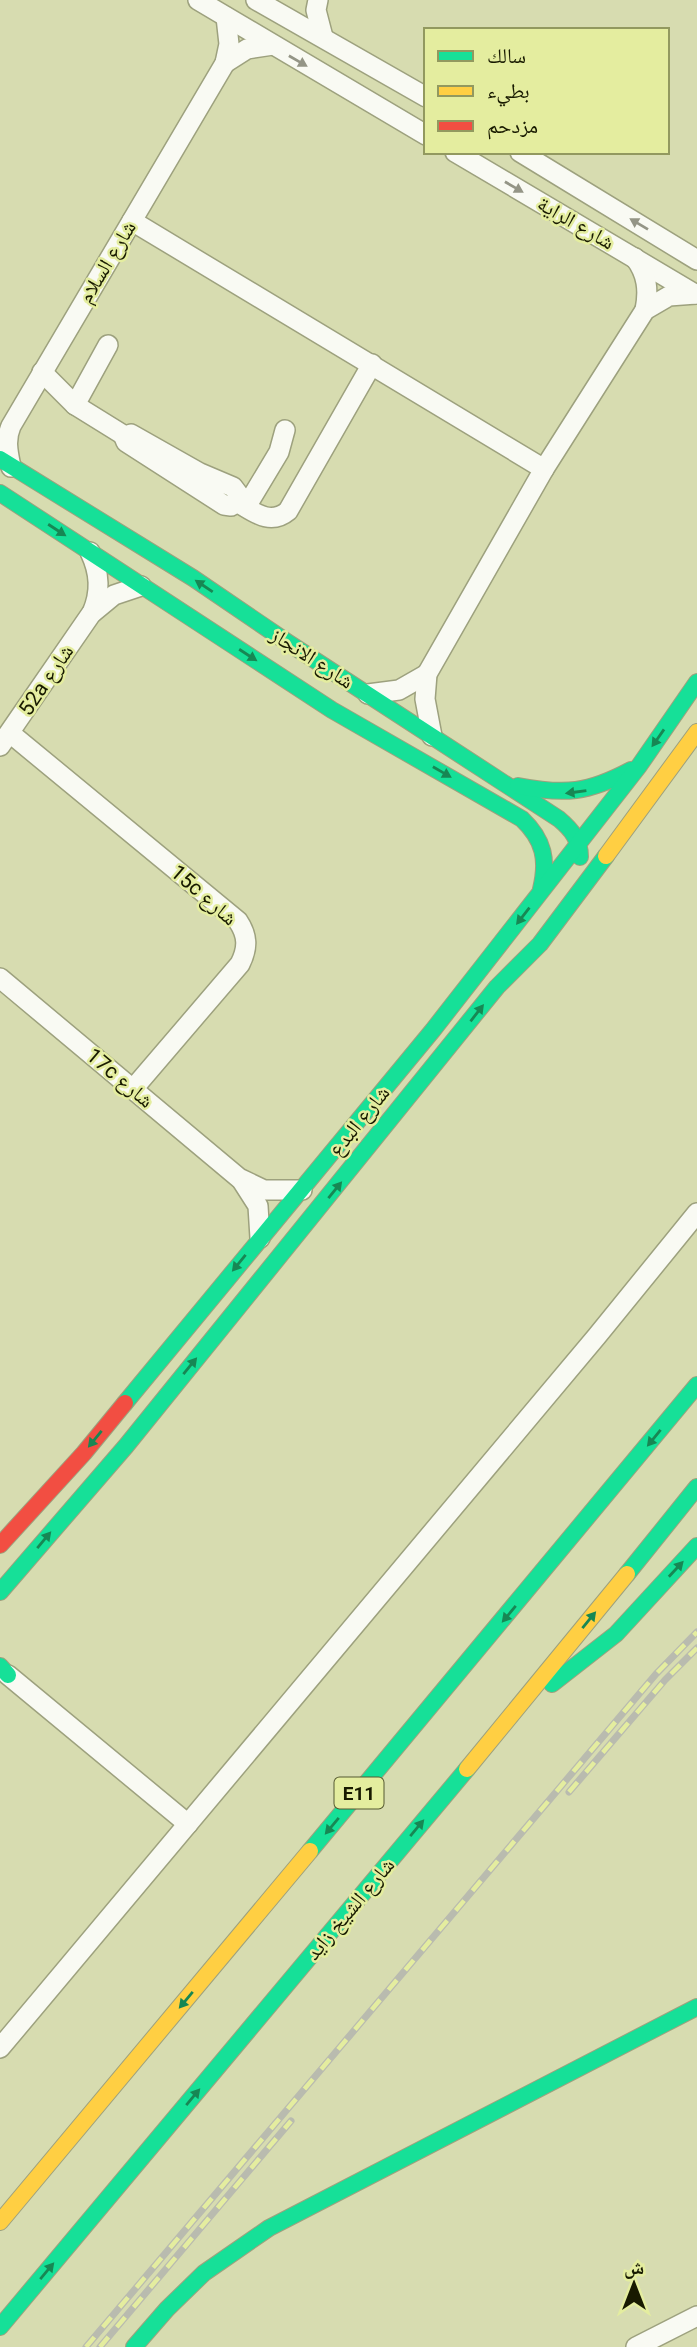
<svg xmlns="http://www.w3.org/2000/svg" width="697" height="2347" font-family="Roboto,'Noto Naskh Arabic',sans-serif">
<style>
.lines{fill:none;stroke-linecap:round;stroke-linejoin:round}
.street-casing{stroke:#9da17e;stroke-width:22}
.fast-casing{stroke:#9da17e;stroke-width:18}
.slow-casing{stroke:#9da17e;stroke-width:18}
.jam-casing{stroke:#9da17e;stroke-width:18}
.street{stroke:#f9faf3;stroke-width:19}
.fast{stroke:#16e098;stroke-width:16}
.slow{stroke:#ffcf43;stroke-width:16}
.jam{stroke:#f24e42;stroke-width:16}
.rail-casing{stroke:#b9bbaf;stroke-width:7}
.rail{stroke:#e4ed9f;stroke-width:4.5;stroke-dasharray:13;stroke-linecap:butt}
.oneway{fill:#949586}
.oneway2{fill:#178754}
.labels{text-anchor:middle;stroke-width:5;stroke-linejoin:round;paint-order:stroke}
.shield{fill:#e4ed9f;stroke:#555930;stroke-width:2}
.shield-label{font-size:19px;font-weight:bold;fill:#181a00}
.street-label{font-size:21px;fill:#181a00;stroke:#e4ed9f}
</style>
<rect width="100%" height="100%" fill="#d7dcb0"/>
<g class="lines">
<defs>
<g id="street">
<path d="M198,0l228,135"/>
<path d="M256,0l170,97"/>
<path d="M318,0l-2,10 7,27"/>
<path d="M225,63l22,-14 26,-4"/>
<path d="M455,152l240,142"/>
<path d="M520,152l177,108"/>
<path d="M132,221l412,248"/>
<path d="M635,258c12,16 14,32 10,52"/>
<path d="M42,372l33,33 50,31"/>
<path d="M75,405l33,-60"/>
<path d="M131,434l69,39 33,14 6,8 -2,7 -6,4 -7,-1 -98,-63 -2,-5z"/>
<path d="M11,467c-3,-15 -6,-27 0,-41l214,-363 4,-19 -3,-27"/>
<path d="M237,502c17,10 33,24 51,9l84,-147"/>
<path d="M246,507l33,-55 6,-22"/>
<path d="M90,552c10,21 11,40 2,61"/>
<path d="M368,694l31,-4 28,-16"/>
<path d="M10,733l228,188c10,15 10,27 2,43l-107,125"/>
<path d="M432,736l-7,-37 2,-25 117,-205 101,-159 24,-14 27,-2"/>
<path d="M0,746l91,-132 23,-19 27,-9"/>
<path d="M0,978l239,200 25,12h38"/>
<path d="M242,1181l16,25 2,32"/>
<path d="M8,1675l180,149"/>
<path d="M0,2048l597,-712 100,-123"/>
<path d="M636,2347l61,-31"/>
</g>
<g id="fast">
<path d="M0,459l193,119 94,64 272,177c13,11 21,21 21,38"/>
<path d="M0,493l332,217 190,109c22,21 26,41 19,70"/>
<path d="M518,786c47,9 70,7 113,-16"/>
<path d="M125,1403l308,-373 206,-264 58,-84"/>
<path d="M627,1574l70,-87"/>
<path d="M0,1592l126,-146 371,-459 43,-43 66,-88"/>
<path d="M0,1666l8,9"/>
<path d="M552,1684l64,-50 81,-88"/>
<path d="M310,1851l387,-466"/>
<path d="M0,2327l467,-558"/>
<path d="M134,2347l33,-38 37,-36 65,-45 428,-221"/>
</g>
<g id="slow">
<path d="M606,856l91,-124"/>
<path d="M467,1769l160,-195"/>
<path d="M0,2222l310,-371"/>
</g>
<path id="jam" d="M0,1545l84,-92 41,-50"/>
</defs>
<!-- street casing -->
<use href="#street" class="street-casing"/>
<!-- fast casing -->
<use href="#fast" class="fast-casing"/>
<!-- slow casing -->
<use href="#slow" class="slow-casing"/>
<!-- jam casing -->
<use href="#jam" class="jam-casing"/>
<!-- street -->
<use href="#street" class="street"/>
<!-- fast -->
<use href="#fast" class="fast"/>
<!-- slow -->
<use href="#slow" class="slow"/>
<!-- jam -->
<use href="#jam" class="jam"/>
<defs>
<g id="rail">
<path d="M569,1792l96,-112 32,-32"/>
<path d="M86,2347l570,-673 41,-42"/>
<path d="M100,2347l191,-226"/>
</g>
</defs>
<!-- rail casing -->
<use href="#rail" class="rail-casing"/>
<!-- rail -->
<use href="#rail" class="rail"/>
</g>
<!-- one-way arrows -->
<defs><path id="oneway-solid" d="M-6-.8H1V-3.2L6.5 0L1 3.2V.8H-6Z" transform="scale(1.75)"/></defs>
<g class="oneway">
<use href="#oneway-solid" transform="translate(298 61) rotate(30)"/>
<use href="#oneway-solid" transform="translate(514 187) rotate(30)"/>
<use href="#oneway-solid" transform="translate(639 224) rotate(-149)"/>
</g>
<g class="oneway2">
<use href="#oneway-solid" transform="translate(57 530) rotate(33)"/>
<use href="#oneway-solid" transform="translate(204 586) rotate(-146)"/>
<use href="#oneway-solid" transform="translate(248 655) rotate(33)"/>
<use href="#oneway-solid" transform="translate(658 738) rotate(125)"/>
<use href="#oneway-solid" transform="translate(442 772) rotate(30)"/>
<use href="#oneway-solid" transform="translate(576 792) rotate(172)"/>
<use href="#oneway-solid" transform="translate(523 916) rotate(128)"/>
<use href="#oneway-solid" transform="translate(477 1013) rotate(-52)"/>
<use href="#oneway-solid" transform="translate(335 1190) rotate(-51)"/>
<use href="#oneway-solid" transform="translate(239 1263) rotate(129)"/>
<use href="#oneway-solid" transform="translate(190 1366) rotate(-51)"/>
<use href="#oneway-solid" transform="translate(654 1438) rotate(129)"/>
<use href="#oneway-solid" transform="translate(95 1439) rotate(129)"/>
<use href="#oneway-solid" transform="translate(44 1540) rotate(-50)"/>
<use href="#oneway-solid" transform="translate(676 1569) rotate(-47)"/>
<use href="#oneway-solid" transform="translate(509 1614) rotate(130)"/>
<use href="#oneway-solid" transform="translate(589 1620) rotate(-51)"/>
<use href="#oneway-solid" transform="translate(332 1826) rotate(130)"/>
<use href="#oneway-solid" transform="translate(417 1828) rotate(-50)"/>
<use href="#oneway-solid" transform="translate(186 2000) rotate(130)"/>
<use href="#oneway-solid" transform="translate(193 2097) rotate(-50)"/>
<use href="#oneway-solid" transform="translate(47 2271) rotate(-50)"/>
</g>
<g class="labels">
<!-- shield labels -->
<rect class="shield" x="334.5" y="1777.5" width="49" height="31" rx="5"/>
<g class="shield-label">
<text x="359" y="1800">E11</text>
</g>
<!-- street labels -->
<g class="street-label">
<text transform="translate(576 223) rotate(30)" y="7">شارع الراية</text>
<text transform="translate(107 262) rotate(-59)" y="7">شارع السلام</text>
<text transform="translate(312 658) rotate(33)" y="7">شارع الانجاز</text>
<text transform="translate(46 680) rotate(-56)" y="7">52a شارع</text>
<text transform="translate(204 895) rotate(41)" y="7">15c شارع</text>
<text transform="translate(120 1078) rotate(40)" y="7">17c شارع</text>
<text transform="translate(359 1121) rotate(-51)" y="7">شارع البدع</text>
<text transform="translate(350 1909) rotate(-50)" y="7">شارع الشيخ زايد</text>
</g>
</g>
<!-- legend -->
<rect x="424" y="28" width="245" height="126" fill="#e4ed9f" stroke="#92995f" stroke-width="2"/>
<rect x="438" y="51" width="35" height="10" fill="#16e098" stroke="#92995f" stroke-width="2"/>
<text x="487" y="63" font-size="21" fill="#181a00">سالك</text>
<rect x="438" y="86" width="35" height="10" fill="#ffcf43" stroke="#92995f" stroke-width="2"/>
<text x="487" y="98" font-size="21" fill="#181a00">بطيء</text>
<rect x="438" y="121" width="35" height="10" fill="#f24e42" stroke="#92995f" stroke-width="2"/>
<text x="487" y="133" font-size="21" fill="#181a00">مزدحم</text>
<!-- north arrow -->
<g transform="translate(634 2284)" stroke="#e4ed9f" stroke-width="5" paint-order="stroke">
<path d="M0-5L12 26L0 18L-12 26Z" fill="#181a00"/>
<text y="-10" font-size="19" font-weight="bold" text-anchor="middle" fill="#181a00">ش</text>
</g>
</svg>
